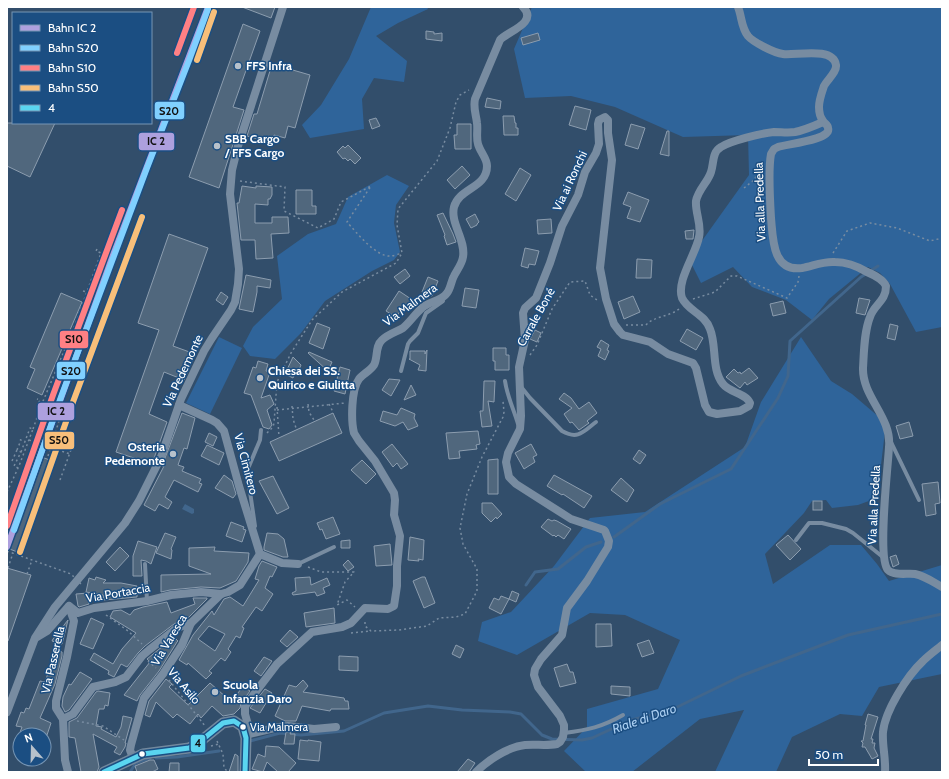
<svg xmlns="http://www.w3.org/2000/svg" width="949" height="779" font-family="Cabin,sans-serif">
<style>
.green{fill:#2f649a}
.water{fill:#41668c}
.lines{fill:none;stroke-linecap:round;stroke-linejoin:round}
.stream{stroke:#41668c;stroke-width:3}
.building{fill:#50677d;stroke:#8c9daf;fill-rule:evenodd}
.path{stroke:#788ca1;stroke-width:1.5;stroke-dasharray:2 3;stroke-linecap:butt}
.lane{stroke:#788ca1;stroke-width:4}
.street{stroke:#788ca1;stroke-width:8}
.secondary{stroke:#73889d;stroke-width:11}
.path-bridge{stroke:#788ca1;stroke-width:1.5;stroke-dasharray:2 3;stroke-linecap:butt}
.bus-1-casing{stroke:#1b4e82;stroke-width:8}
.bus-1{stroke:#5ad5f0;stroke-width:5}
.rail-1-casing{stroke:#1b4e82;stroke-width:9}
.rail-2-casing{stroke:#1b4e82;stroke-width:9}
.rail-3-casing{stroke:#1b4e82;stroke-width:9}
.rail-4-casing{stroke:#1b4e82;stroke-width:9}
.rail-1{stroke:#ada0de;stroke-width:6}
.rail-2{stroke:#80d0ff;stroke-width:6}
.rail-3{stroke:#ff8084;stroke-width:6}
.rail-4{stroke:#f8bf7a;stroke-width:6}
.poi-dot{fill:#b7c1cb;stroke:#1b4e82;stroke-width:1.5}
.bus-dot{fill:#fff;stroke:#1b4e82;stroke-width:1.5}
.labels{text-anchor:middle;stroke-width:3;stroke-linejoin:round;paint-order:stroke}
.bus-label{font-size:11px;fill:#fff;stroke:#1b4e82;text-anchor:start}
.poi-label{font-size:12px;font-weight:bold;fill:#fff;stroke:#1b4e82;text-anchor:start}
.street-label{font-size:12px;fill:#fff;stroke:#1b4e82}
.water-label{font-size:13px;font-style:italic;fill:#abcff2;stroke:#1b4e82}
.line-badge{stroke:#1b4e82;stroke-width:1.5}
.pale-badge-label{font-size:11px;text-anchor:middle;font-weight:bold;fill:#111}
</style>
<rect width="100%" height="100%" fill="#324e6b"/>
<!-- green -->
<g class="green">
<path d="M371,7h56l1,2 -30,14 -22,13 31,25 -3,21 -30,-4 -12,21 2,30 -54,9 -8,-13 19,-20 28,-46z"/>
<path d="M532,7h410v320l-26,5 -26,-48 -10,-11 -12,-6 -39,32 -17,21 -26,-20 -34,-13 -19,-20 -32,16 -12,-24 60,-84 -1,-40 -65,2 -68,-30 -44,-11 -46,2 -11,-49z"/>
<path d="M387,175l22,11 -13,19 -2,18 6,29 -6,8 -22,11 -47,30 -24,32 -26,26 -25,-3 -7,-10 10,-19 29,-28 -5,-43 31,-22 28,-10 12,-27z"/>
<path d="M219,337l23,11 -32,66 -24,-11z"/>
<path d="M801,337l30,44 21,13 34,29 -9,75 -19,7 -26,3 -6,-8 -14,1 -8,12 -39,41 8,30 57,-39h31l16,19 12,17 53,-16v109l-63,13 -17,29 -22,-2 -48,23 -16,35h-61l29,-62 -44,9 -68,53h-46l-22,-21 23,-24v-18l71,-20 22,-49 -55,-25 -35,-2 -73,42 -39,-14 4,-19 29,-10 43,-46 36,-48 55,-6 100,-65 16,-45z"/>
</g>
<!-- water -->
<path class="water" d="M185,504l9,5v4l-2,1 -10,-5z"/>
<g class="lines">
<!-- stream -->
<g class="stream">
<path d="M614,537l46,-33 71,-35 47,-71 10,-22 2,-35 71,-64 17,-11"/>
<path d="M526,585l9,-13 23,-3 28,-22 15,-5"/>
<path d="M250,741l30,-8 21,2 43,-4 40,-18 44,-7 34,4 48,2 11,2 21,21 10,4 30,1 10,-2 39,-18 38,-9 72,-35 107,-41 94,-21"/>
<path d="M156,758l21,-1 42,-6"/>
<path d="M130,772l6,-9 14,-5"/>
</g>
</g>
<!-- building -->
<g class="building">
<path d="M242,7h33l-4,11z"/>
<path d="M243,24l17,7 -27,76 11,3 -25,78 -30,-11z"/>
<path d="M426,31l8,1v2l8,-1v8l-16,-2z"/>
<path d="M538,33l2,7 -17,5 -2,-7z"/>
<path d="M272,64l38,11 -15,53 -7,-2 -3,12 -11,-3 -2,8 -25,-7 7,-22h3z"/>
<path d="M487,98l14,3 -1,8 -15,-2z"/>
<path d="M575,106l16,4 -5,20 -17,-5z"/>
<path d="M503,116h11l1,7h1v5h2v7h-14z"/>
<path d="M376,118l4,8 -8,3 -3,-9z"/>
<path d="M7,123h48l-25,54 -23,-11z"/>
<path d="M457,124h14v25h-16l-1,-14h3z"/>
<path d="M631,124l14,4 -7,21 -13,-4z"/>
<path d="M667,131h2v25l-9,-2z"/>
<path d="M348,145l13,13 -6,6 -5,-5 -2,2 -3,-3 -2,1 -6,-7 6,-6 2,2z"/>
<path d="M462,166l8,9 -15,14 -8,-9z"/>
<path d="M520,168l11,7 -15,26 -11,-7z"/>
<path d="M242,186l14,2v-2l16,1v8l-2,4h-2v6l-13,-1v19h17v-6h16l1,16 -18,1 2,24 -17,1 -1,-19h-14l-4,-37h2z"/>
<path d="M296,190h16v16h4v8h-20z"/>
<path d="M628,192l21,8 -9,22 -13,-4 4,-11 -8,-3z"/>
<path d="M443,213l10,21 3,8 -9,3 -3,-9 1,-1 -8,-20z"/>
<path d="M475,214l4,8 -2,2v1l-6,3 -5,-9z"/>
<path d="M551,219l1,14 -14,1 -1,-14z"/>
<path d="M694,230l-1,9h-7l-1,-8z"/>
<path d="M169,234l39,14 -35,98 22,8 -11,26 -20,-8 -15,42 18,8 -14,39 -6,-2 -1,3 -30,-10 43,-122 -21,-7z"/>
<path d="M525,248l14,3 -4,14 -6,-1 -1,4 -7,-2z"/>
<path d="M637,259l15,1 -1,18h-15z"/>
<path d="M405,269l5,7 -10,8 -6,-7z"/>
<path d="M246,275l25,5 -1,8 -13,-2v6l-4,20 -14,-3z"/>
<path d="M428,277l10,4 -6,15 -10,-4z"/>
<path d="M465,288l14,2 -3,18 -14,-2z"/>
<path d="M399,291l15,10 -5,8 -5,-3 -8,11 -10,-6z"/>
<path d="M221,292l7,5 -5,8 -7,-5z"/>
<path d="M61,293l21,9 -40,93 -15,-7 8,-19 -5,-2z"/>
<path d="M633,296l7,16 -16,7 -6,-17z"/>
<path d="M859,298l11,2 -5,15 -9,-2z"/>
<path d="M783,301l3,12 -13,3 -3,-12z"/>
<path d="M317,323l13,5 -7,21 -14,-6z"/>
<path d="M890,324l8,2 -3,14 -8,-2z"/>
<path d="M687,329l16,9 -7,12 -16,-9z"/>
<path d="M535,330l6,3 -4,9 -7,-3z"/>
<path d="M601,340l8,5 -2,5 2,1 -4,9 -7,-4 3,-7 -4,-2z"/>
<path d="M493,348h13v7h3v15h-14v-9h-2z"/>
<path d="M427,350l-1,21 -8,-1 2,-5 -11,-6h1v-8h15v3z"/>
<path d="M309,352l23,10 -4,9 -20,-18z"/>
<path d="M293,357l8,8 -3,7 -2,-1 -3,7 -8,-4z"/>
<path d="M258,361l10,3 -2,7 4,1 -9,26 9,-3 4,9 -7,6 5,15 -3,4 -6,-2 -12,-32 -7,-2 9,-26 3,1z"/>
<path d="M340,367l10,3 -5,24 -11,-3z"/>
<path d="M749,368l9,10 -11,7 -2,-3 -5,6 -14,-11 8,-8 4,4 2,-1 1,2z"/>
<path d="M389,379l11,1 -9,16 -9,-6z"/>
<path d="M484,381h11l-1,21 -6,-1 4,25 -10,1 -2,-16h3z"/>
<path d="M411,385l5,10 -12,5z"/>
<path d="M564,393l7,5 8,11 10,-7 8,11 -10,8 2,2 -10,7 -7,-8 -2,1 -6,-9 8,-6 -13,-9z"/>
<path d="M401,408l14,6 -1,4 4,8 -10,4 -5,-8 -8,4 -15,-5 3,-10 14,4z"/>
<path d="M182,413l13,5 -8,31 -3,-1 -6,17 6,2 -2,4 19,8 -2,4 3,1 -4,8 -24,-12 -9,17 7,5 -4,7 -9,-5 -4,7 -11,-6 20,-39h-2z"/>
<path d="M333,413l9,20 -63,28 -9,-19z"/>
<path d="M909,422l4,14 -13,3 -4,-13z"/>
<path d="M478,431l2,13 -4,1 1,4 -18,2 1,7 -11,1 -3,-26z"/>
<path d="M209,433l8,4 -4,9 -8,-4z"/>
<path d="M392,444l16,20 -7,5 -4,-6 -4,4 -11,-15z"/>
<path d="M531,444l6,11 -4,2 2,5 -11,7 -9,-16z"/>
<path d="M207,445l17,8 -5,12 -18,-9z"/>
<path d="M639,450l7,5 -6,9 -7,-5z"/>
<path d="M42,457l10,4 -32,92 -13,-5v-39l15,5z"/>
<path d="M498,459v35h-10v-34z"/>
<path d="M362,460l14,14 -10,10 -15,-14z"/>
<path d="M224,475l8,6 4,13 -3,4 -18,-10z"/>
<path d="M554,475l38,21 -8,12 -21,-14 -1,1 -15,-9z"/>
<path d="M273,476l16,32 -12,6 -18,-33z"/>
<path d="M621,478l13,12 -7,12 -16,-12z"/>
<path d="M938,482l2,21 -5,1 1,10 -10,2 -4,-32z"/>
<rect x="813" y="501" width="9" height="9"/>
<path d="M482,503h10l10,11 -5,5 -1,-2 -5,5 -9,-9z"/>
<path d="M333,517l7,17 -14,5 -4,-10 -2,1 -3,-7z"/>
<path d="M548,519l4,2 2,-1 3,1 14,8 -7,10 -6,-4 -2,2 -2,-2 -1,1 -12,-9z"/>
<path d="M231,522l13,5 -1,2 3,1 -4,12 -16,-6z"/>
<path d="M165,533l11,4 -5,12 1,1 -1,9 -15,-6z"/>
<path d="M267,533l11,1 6,5 4,18h-5l-19,-7v-3z"/>
<path d="M788,535l13,14 -11,11 -14,-15z"/>
<path d="M410,537l14,3 -1,20 -5,-1 1,2 -11,-1z"/>
<path d="M350,540v8h-9v-7z"/>
<path d="M138,541l19,6 -6,17 -5,-3 -5,-1 1,16h-9v-20z"/>
<path d="M390,544l2,21 -16,1 -2,-20z"/>
<path d="M120,547l9,9 -14,15 -9,-9z"/>
<path d="M215,547l-1,4 35,2 -1,9 -12,19 -16,7 -19,-1 -31,3 -9,2v-17l50,-1 -22,-8v-18z"/>
<path d="M896,555l3,9 -6,3 -3,-10z"/>
<path d="M348,560l6,7 -6,4 -5,-6z"/>
<path d="M262,561l15,6 -5,10 -2,-1 -5,12 8,6 -11,17 -6,-4 -14,20 2,1 -4,10 -4,-2 -8,13 3,3 -6,9 -4,-3 -12,13 3,2 -6,6 -18,-16 -1,2 -8,-5 14,-25 19,-24 2,4 10,-16 6,-2 13,9 16,-26 -4,-1 4,-13zM209,626l16,8 -10,17 -17,-12z"/>
<path d="M7,568l24,7 -23,66h-1z"/>
<path d="M96,577l10,3 -3,3h18l16,3v11l-33,3 -1,-5 -17,-3 3,-14 6,2z"/>
<path d="M310,577l1,8 16,-7 3,7 -7,3 2,5 -8,3 -2,-4 -22,3 -1,-2 4,-2 -1,-13z"/>
<path d="M422,577h3l10,26 -11,5 -11,-27z"/>
<path d="M512,591l7,3 -3,8 -7,-3z"/>
<path d="M88,593l1,11 -10,3 -1,-1 -2,-12z"/>
<path d="M501,596l8,3 -8,15 -12,-6 5,-10 5,2z"/>
<path d="M193,598h14v1l-19,19 -14,6 -29,22 -7,7 -11,14 -6,-3 -7,13 -6,-3 1,-3 -19,-11 4,-7 19,11 9,-15 14,-16 -26,-16 3,-6 8,-1 9,5 4,-5 9,-3 24,-5 4,11 24,-9z"/>
<path d="M334,608l1,15 -29,4 -2,-14z"/>
<path d="M91,618l13,6 -11,25 -13,-5z"/>
<path d="M68,620l-6,24 -10,-3 1,-2z"/>
<path d="M596,624h15l1,22 -16,1z"/>
<path d="M290,630l8,7 -11,10 -7,-6z"/>
<path d="M174,637l4,4 -1,1 -18,29 -19,24 -3,6 -13,-6 26,-33 -3,-3z"/>
<path d="M649,640l5,13 -12,4 -5,-13z"/>
<path d="M456,645l8,4 -4,9 -8,-4z"/>
<path d="M56,650l6,2v4l-7,28 -15,34 11,5 -4,12h-28l3,-8 -6,-1 5,-14 3,1 2,-5 3,1 11,-28 5,1z"/>
<path d="M339,656l19,1v14l-19,-1z"/>
<path d="M264,657l8,4 -11,15 -7,-5z"/>
<path d="M567,664l3,8h3l3,11 -16,4 -6,-19z"/>
<path d="M80,672l12,7 -23,31 -4,2 -3,-6 1,-9 6,-13 2,1z"/>
<path d="M166,679l6,5 -3,3 19,18 22,-22 17,15 1,-2 5,4 10,-14 7,5 -9,12 -1,5 -6,6 -11,2 -11,-10 -11,12 -3,-4 -8,10 -13,-10 -4,4 -17,-16 -6,15 -5,-2 4,-14z"/>
<path d="M303,680l5,6 -5,6 41,6 1,3h3l1,8h-18l-1,2 -28,-5 -6,15h-11l-10,-5 14,-31 7,2z"/>
<path d="M611,686l19,1v9l-19,-2z"/>
<path d="M265,689l7,4 -12,20 -10,-5z"/>
<path d="M98,691l12,2 -2,13 -3,-1 -1,4h-5l-3,17 6,1 -1,2 15,8 5,-10 2,-11 9,2 -7,25h1l-1,4 -5,8 -6,-3 3,-5 -24,-13 6,33 -2,5h-16l-6,-34 -6,-1v-15l8,-4 19,-26z"/>
<path d="M868,714l10,3 -7,22h2l-1,4h3l-1,5 4,8 -6,3 -7,-12h-3l1,-4 -2,-2h2l3,-16h-1z"/>
<path d="M286,732h5l-1,2h5l-1,10h-10z"/>
<path d="M300,740l8,1v-1l13,2 -2,19 -21,-2z"/>
<path d="M266,746l13,1 17,16 -8,9h-10l-11,-10 -4,10 -11,-3 6,-15 7,3z"/>
<path d="M235,754l3,2v16h-9z"/>
<path d="M468,759l7,4 -6,9h-12z"/>
<path d="M150,760h4l4,9 -6,3h-15l-2,-6z"/>
<path d="M170,763h9v9h-10z"/>
</g>
<g class="lines">
<!-- path -->
<g class="path">
<path d="M240,181l45,6 -1,24 34,17 16,-9 7,-17 30,-16 -24,36c9,10 29,35 43,34 4,0 9,-2 12,-3"/>
<path d="M744,188l10,-8 7,-12"/>
<path d="M833,253l14,-22 23,-8 27,5 33,13 12,-3"/>
<path d="M83,291l4,1"/>
<path d="M693,299l22,-7 16,-16h6l50,22 11,-16 1,-6"/>
<path d="M626,325h20c8,-9 23,-8 33,-16"/>
<path d="M530,355l7,-10 15,-36 18,-27 15,-1 5,14 7,5"/>
<path d="M308,404l1,8 5,8"/>
<path d="M329,404l4,8"/>
<path d="M41,406l34,-81 26,-72 -5,-2 1,-2"/>
<path d="M292,406l1,13 3,9"/>
<path d="M277,407l2,30"/>
<path d="M277,410l68,-7"/>
<path d="M33,429l8,-23 -3,-1 2,-5 -3,-1"/>
<path d="M267,433l6,-6 1,-4 3,-41 14,-29 21,-33 30,-28 54,-29 6,-10 -5,-28 1,-16 39,-48 13,-33 6,-26 4,-7 9,-5"/>
<path d="M29,440l41,14"/>
<path d="M17,450l4,-10 -3,-1"/>
<path d="M48,456l11,-35"/>
<path d="M12,461l5,-11 4,2 -7,14 4,2"/>
<path d="M60,480l12,-33"/>
<path d="M7,492l12,-26 14,-37 -3,-1 -9,24"/>
<path d="M308,567l13,5h33l-9,10 -8,23 10,-5 8,7"/>
<path d="M8,568l5,-15"/>
<path d="M27,574l5,-14"/>
<path d="M106,615l22,16 14,13"/>
<path d="M365,622v4l6,5 28,-1 28,-4 12,-8 17,-1 9,-3 12,-23v-22l-14,-25 -3,-16 7,-34 15,-37 21,-40 1,-5 -1,-11"/>
<path d="M351,633l20,-2"/>
<path d="M148,661l8,7"/>
<path d="M169,680l36,46"/>
<path d="M77,721l26,5 21,14"/>
<path d="M217,741l6,13 1,14 4,4"/>
<path d="M211,746l8,-2"/>
</g>
<!-- lane -->
<g class="lane">
<path d="M401,371l7,-27 2,-3 8,-8 8,-20 17,-12"/>
<path d="M505,381c2,15 9,29 13,43"/>
<path d="M522,388l8,10 32,33c16,9 21,1 34,-9"/>
<path d="M891,442l28,58"/>
<path d="M255,526l-8,-55 13,-31 1,-10"/>
<path d="M796,540l13,-17h13l24,6 7,4 31,25"/>
<path d="M145,564l2,37"/>
<path d="M298,564l36,-17"/>
<path d="M564,733c24,-3 38,-6 59,-18"/>
</g>
<!-- street -->
<g class="street">
<path d="M738,7c4,10 3,20 10,29 5,6 26,17 35,18 11,2 50,-8 53,11 1,7 -9,15 -12,21 -2,6 -5,14 -5,21 0,4 1,10 4,14 2,3 5,4 5,7 4,12 -42,16 -50,19l-4,2 -3,5c-3,16 -1,47 0,64 2,20 1,54 31,50 11,-2 21,-7 33,-6 11,0 22,4 32,10 7,3 16,7 19,14 0,16 -12,18 -16,31 -6,15 -6,35 -7,51 -1,29 29,49 26,79 -1,20 -12,111 -1,123 6,6 19,3 27,4 10,2 18,8 27,13"/>
<path d="M179,405l33,15 5,3 7,8 15,55 21,68"/>
<path d="M260,554l22,9 16,1"/>
<path d="M69,606l9,7 16,-5 53,-7 24,-6 30,-3 20,2"/>
<path d="M37,637l10,-6 22,-25"/>
<path d="M7,712l28,-74 20,-31 70,-84 14,-22 22,-44 20,-58 23,-48 8,-13 19,-28 4,-8 3,-18 1,-15 -9,-75 2,-24 6,-24 45,-139"/>
<path d="M63,719l-7,-11v-7l11,-44 7,-36 -5,-14"/>
<path d="M244,732l5,-4 -4,-14v-8l32,-42 35,-32 30,-5 9,-4 14,-15 23,1 6,-3 3,-20v-20l3,-30 -6,-21 1,-15 -1,-7 -19,-32 -16,-20 -5,-8c-3,-12 -3,-43 5,-54 4,-5 11,-8 15,-14 4,-7 1,-19 8,-25 6,-6 14,-8 21,-12 7,-6 12,-14 19,-20 7,-7 19,-6 25,-15 4,-5 4,-12 7,-17 3,-6 8,-12 9,-19 3,-17 -13,-34 -9,-50 5,-19 33,-19 33,-41 0,-8 -7,-14 -9,-22 -2,-7 0,-14 -1,-21 -1,-9 -4,-15 -2,-24l25,-59c6,-8 39,-17 23,-33"/>
<path d="M245,735l34,-8 9,-1 26,3 22,-2"/>
<path d="M133,758l-3,-8 1,-5 13,-47 19,-24 19,-29 9,-22 30,-29 7,-2 12,-7 20,-31"/>
<path d="M68,772l-3,-12 -2,-41 10,-5 20,-27 22,-5 11,-5 16,-21 7,-6 28,-22 14,-5"/>
<path d="M476,772c12,-12 32,-25 49,-27 11,-1 21,1 32,-1l3,-2 3,-5 1,-7v-5l-4,-9 -22,-29 -4,-12 1,-6 6,-10 21,-24 5,-27 20,-27 16,-26 5,-8 1,-6 -4,-10 -1,-1 -33,-11 -55,-35 -7,-7 -3,-15 2,-9 12,-24 1,-13 -2,-49 6,-27 -2,-27 2,-5 11,-10 14,-35 12,-37 16,-31 7,-23 11,-19 3,-9 -1,-20 1,-4 6,-3 3,3v13l4,27 -12,108 6,31 8,25 6,8 3,3 27,7 18,12 25,9 3,5 9,37 4,7 8,2 23,-3 9,-5 1,-3c-4,-10 -20,-10 -27,-19 -12,-15 -6,-38 -13,-55 -5,-15 -22,-18 -28,-31 -6,-17 14,-44 17,-61 3,-12 -4,-24 -3,-36 2,-11 12,-19 15,-29 3,-9 1,-20 10,-25 9,-6 41,-14 53,-15 7,0 14,1 21,0 10,-2 19,-6 28,-10"/>
<path d="M885,772c1,-13 -3,-27 -2,-40 2,-21 24,-56 40,-71 6,-6 13,-11 19,-16"/>
</g>
<!-- secondary -->
<path class="secondary" d="M104,772l39,-18 46,-6 8,-4 26,-21 11,-2 9,6 3,11 -1,34"/>
<!-- path-bridge -->
<path class="path-bridge" d="M7,551l64,23 11,11"/>
<defs>
<path id="bus-1" d="M104,772l39,-18 46,-6 8,-4 26,-21 11,-2 9,6 3,11 -1,34"/>
</defs>
<!-- bus-1 casing -->
<use href="#bus-1" class="bus-1-casing"/>
<!-- bus-1 -->
<use href="#bus-1" class="bus-1"/>
<defs>
<path id="rail-1" d="M7,547l106,-292 95,-248"/>
<path id="rail-2" d="M14,530l47,-133 86,-229 43,-110 18,-49"/>
<g id="rail-3">
<path d="M177,53l17,-46"/>
<path d="M7,526l46,-131 69,-185"/>
</g>
<g id="rail-4">
<path d="M197,60l17,-48"/>
<path d="M20,552l53,-150 69,-185"/>
</g>
</defs>
<!-- rail-1 casing -->
<use href="#rail-1" class="rail-1-casing"/>
<!-- rail-2 casing -->
<use href="#rail-2" class="rail-2-casing"/>
<!-- rail-3 casing -->
<use href="#rail-3" class="rail-3-casing"/>
<!-- rail-4 casing -->
<use href="#rail-4" class="rail-4-casing"/>
<!-- rail-1 -->
<use href="#rail-1" class="rail-1"/>
<!-- rail-2 -->
<use href="#rail-2" class="rail-2"/>
<!-- rail-3 -->
<use href="#rail-3" class="rail-3"/>
<!-- rail-4 -->
<use href="#rail-4" class="rail-4"/>
</g>
<!-- markers -->
<g class="poi-dot">
<circle cx="238" cy="66" r="4"/>
<circle cx="217" cy="146" r="4"/>
<circle cx="260" cy="378" r="4"/>
<circle cx="173" cy="454" r="4"/>
<circle cx="215" cy="692" r="4"/>
</g>
<g class="bus-dot">
<circle cx="243" cy="727" r="3.5"/>
<circle cx="142" cy="754" r="3.5"/>
</g>
<g class="labels">
<!-- bus labels -->
<g class="bus-label">
<text x="250" y="731">Via Malmera</text>
</g>
<!-- poi labels -->
<g class="poi-label">
<text x="246" y="70">FFS Infra</text>
<text x="225" y="143">SBB Cargo<tspan x="225" dy="14">/ FFS Cargo</tspan></text>
<text x="268" y="375">Chiesa dei SS.<tspan x="268" dy="14">Quirico e Giulitta</tspan></text>
<text x="165" y="451" text-anchor="end">Osteria<tspan x="165" dy="14">Pedemonte</tspan></text>
<text x="223" y="689">Scuola<tspan x="223" dy="14">Infanzia Daro</tspan></text>
</g>
<!-- street labels -->
<g class="street-label">
<text transform="translate(570 181) rotate(-65)" y="4">Via ai Ronchi</text>
<text transform="translate(760 202) rotate(-92)" y="4">Via alla Predella</text>
<text transform="translate(410 305) rotate(-36)" y="4">Via Malmera</text>
<text transform="translate(536 317) rotate(-61)" y="4">Carrale Boné</text>
<text transform="translate(183 371) rotate(-65)" y="4">Via Pedemonte</text>
<text transform="translate(246 464) rotate(75)" y="4">Via Cimitero</text>
<text transform="translate(874 505) rotate(-87)" y="4">Via alla Predella</text>
<text transform="translate(118 593) rotate(-10)" y="4">Via Portaccia</text>
<text transform="translate(169 640) rotate(-59)" y="4">Via Varesca</text>
<text transform="translate(53 660) rotate(-77)" y="4">Via Passerella</text>
<text transform="translate(184 686) rotate(50)" y="4">Via Asilo</text>
</g>
<!-- water labels -->
<g class="water-label">
<text transform="translate(644 718) rotate(-19)" y="5">Riale di Daro</text>
</g>
</g>
<g class="line-badge">
<rect x="154" y="101" width="31" height="19" rx="4" fill="#80d0ff"/>
<rect x="138" y="132" width="37" height="19" rx="4" fill="#ada0de"/>
<rect x="59" y="330" width="30" height="19" rx="4" fill="#ff8084"/>
<rect x="56" y="361" width="30" height="19" rx="4" fill="#80d0ff"/>
<rect x="37" y="402" width="38" height="19" rx="4" fill="#ada0de"/>
<rect x="44" y="431" width="31" height="19" rx="4" fill="#f8bf7a"/>
<rect x="190" y="734" width="16" height="19" rx="4" fill="#5ad5f0"/>
</g>
<g class="pale-badge-label">
<text x="169" y="115">S20</text>
<text x="156" y="145">IC 2</text>
<text x="74" y="343">S10</text>
<text x="71" y="375">S20</text>
<text x="56" y="415">IC 2</text>
<text x="59" y="444">S50</text>
<text x="198" y="747">4</text>
</g>
<!-- border -->
<rect width="949" height="779" fill="none" stroke="#ffffff" stroke-width="16"/>
<!-- legend -->
<rect x="12" y="12" width="140" height="112" fill="#1b4e82" stroke="#7695b4"/>
<rect x="20" y="25" width="20" height="6" fill="#ada0de" stroke="#7695b4"/>
<text x="48" y="32" font-size="12" fill="#ffffff">Bahn IC 2</text>
<rect x="20" y="45" width="20" height="6" fill="#80d0ff" stroke="#7695b4"/>
<text x="48" y="52" font-size="12" fill="#ffffff">Bahn S20</text>
<rect x="20" y="65" width="20" height="6" fill="#ff8084" stroke="#7695b4"/>
<text x="48" y="72" font-size="12" fill="#ffffff">Bahn S10</text>
<rect x="20" y="85" width="20" height="6" fill="#f8bf7a" stroke="#7695b4"/>
<text x="48" y="92" font-size="12" fill="#ffffff">Bahn S50</text>
<rect x="20" y="105" width="20" height="6" fill="#5ad5f0" stroke="#7695b4"/>
<text x="48" y="112" font-size="12" fill="#ffffff">4</text>
<!-- north arrow -->
<g transform="translate(32 747) rotate(340)"><circle r="19" fill="#1b4e82" stroke="#7695b4"/>
<path d="M0-3L7 15L0 10L-7 15Z" fill="#b7c1cb"/>
<text y="-6" font-size="11" font-weight="bold" text-anchor="middle" fill="#ffffff">N</text>
</g>
<!-- scale -->
<path d="M809 759v6h69v-6" fill="none" stroke="#ffffff" stroke-width="2"/>
<text x="815" y="759" font-size="12" fill="#ffffff" stroke="#1b4e82" stroke-width="3" paint-order="stroke">50 m</text>
</svg>
